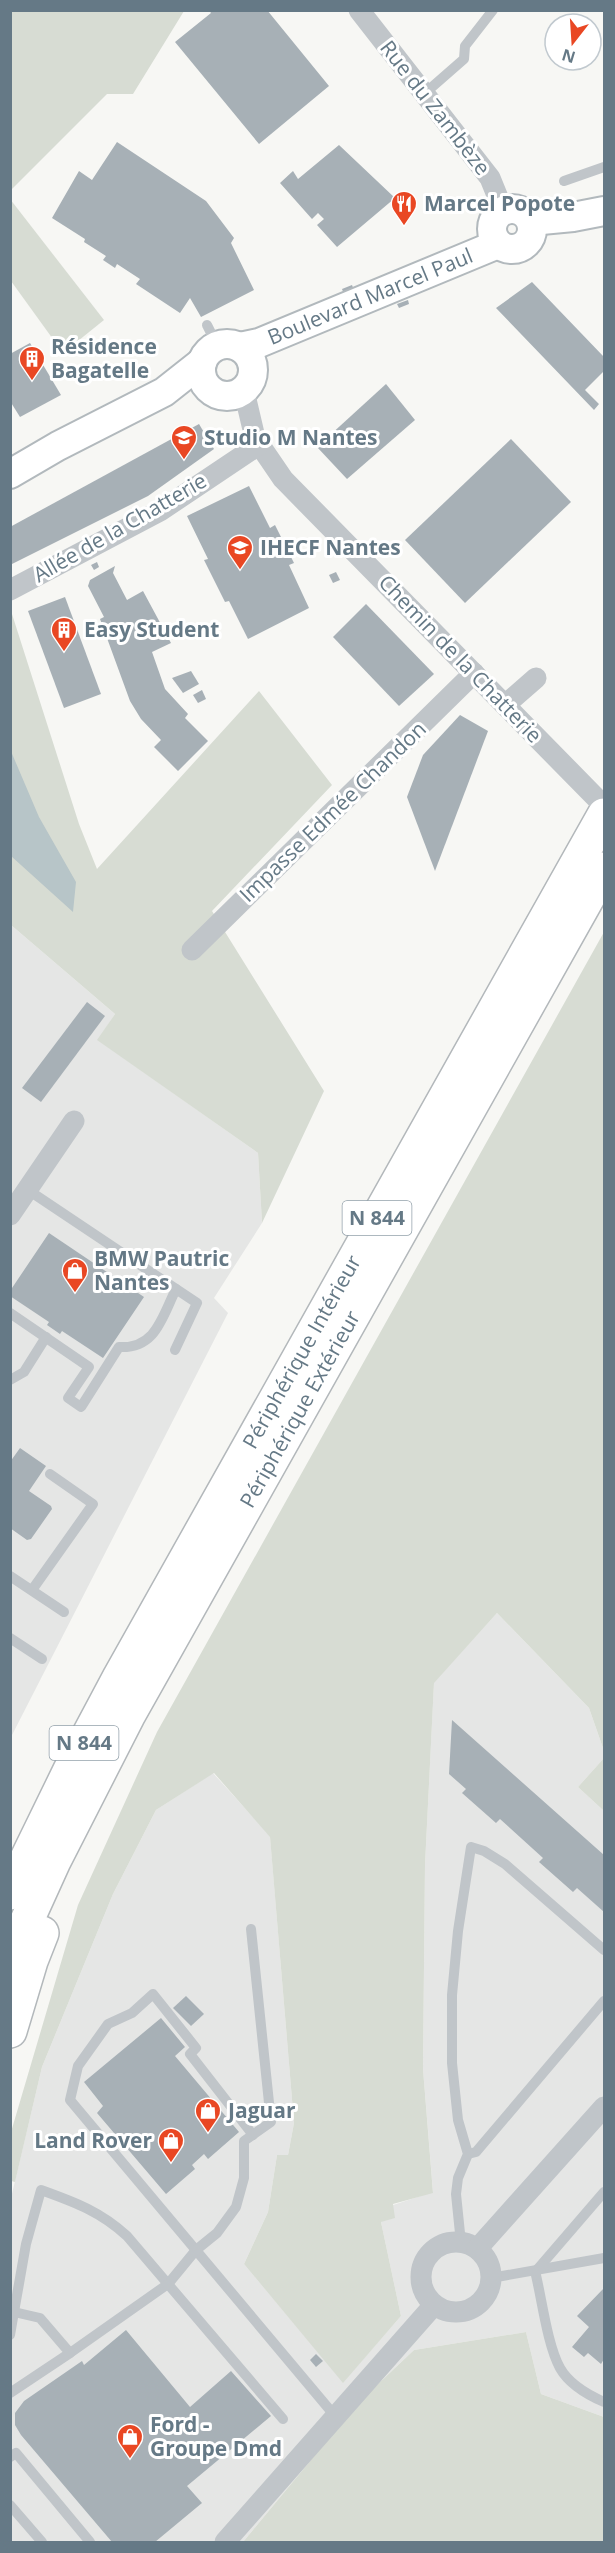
<svg xmlns="http://www.w3.org/2000/svg" width="615" height="2553" font-family="'Open Sans',sans-serif">
<style>
.built{fill:#e5e6e5}
.green{fill:#d7dcd3}
.water{fill:#b7c5c8}
.building{fill:#a7b0b6}
.lines{fill:none;stroke-linecap:round;stroke-linejoin:round}
.secondary-casing{stroke:#b2b9bd;stroke-width:32}
.highway-casing{stroke:#b3b8bb;stroke-width:36}
.lane{stroke:#c0c5c9;stroke-width:10}
.street{stroke:#c0c5c9;stroke-width:21}
.secondary{stroke:#fff;stroke-width:28}
.highway{stroke:#fff;stroke-width:33}
.labels{text-anchor:middle;stroke-width:6;stroke-linejoin:round;paint-order:stroke}
.shield{fill:#fff;stroke:#93a1aa;stroke-width:1.5}
.shield-label{font-size:20px;font-weight:bold;fill:#657986}
.street-label{font-size:21px;fill:#657986;stroke:#fff}
.poi-label{font-size:21px;font-weight:bold;fill:#657986;stroke:#fff;text-anchor:start}
</style>
<rect width="100%" height="100%" fill="#f7f7f4"/>
<!-- built -->
<g class="built">
<path d="M11,925l104,89 -17,26 160,113 4,70 -48,75 14,15 -217,424z"/>
<path d="M497,1613l92,95 15,43v7l-26,29 26,24v606l-63,-23 -15,-62 -112,18 -55,52 -116,140h-232v-344l31,-131 71,-173 43,-84 57,-37 57,63 24,287 -6,32h-11l-9,57 -24,52 99,118 58,-66 -20,-94 12,-17 40,-13 -10,-123 2,-204 9,-183z"/>
</g>
<!-- green -->
<g class="green">
<path d="M10,11h174l-51,83h-26l-96,96z"/>
<path d="M10,199l94,121 -41,33 -52,-72z"/>
<path d="M12,614l67,210 18,45 162,-178 73,94 -120,126 112,180 -62,132 -4,-70 -161,-113 18,-26 -104,-89z"/>
<path d="M604,932v819l-15,-43 -92,-95 -63,70 -9,182 -2,204 10,124 -40,11 2,14 -14,4 20,94 -58,67 -99,-119 24,-52 9,-57h11l6,-32 -24,-286 -56,-64 -58,37 -43,84 -71,173 -27,115 -4,-1v-49l67,-227 79,-173z"/>
<path d="M604,1758v53l-26,-24z"/>
<path d="M526,2332l15,62 63,23v125h-361l116,-140 55,-52z"/>
</g>
<!-- water -->
<path class="water" d="M10,749l29,68 37,65 -3,30 -62,-56z"/>
<!-- building -->
<g class="building">
<path d="M209,10h58l62,76 -70,58 -84,-102 36,-29z"/>
<path d="M117,142l89,59 28,37 -3,5 23,47 -53,27 -11,-19 -10,15 -44,-29 4,-5 -23,-15 -2,4 -12,-8 3,-4 -22,-14 1,-3 -33,-21 27,-47 13,9z"/>
<path d="M339,145l56,53 -58,49 -20,-22 7,-6 -6,-6 -6,6 -32,-36 13,-12 5,8z"/>
<path d="M532,282l72,75v14l-19,19 14,14 -5,6 -98,-102z"/>
<path d="M352,285l2,5 -10,4 -2,-5z"/>
<path d="M408,300l1,4 -10,4 -2,-4z"/>
<path d="M30,343l31,52 -41,22 -10,-16v-47z"/>
<path d="M386,384l29,36 -68,59 -30,-32z"/>
<path d="M199,424l15,25 -66,47 -138,69v-38z"/>
<path d="M511,439l60,63 -106,101 -60,-63z"/>
<path d="M249,486l21,42 5,-3 19,38 -5,2 20,43 -61,31 -19,-38 -4,1 -21,-42 4,-1 -21,-43z"/>
<path d="M97,562l2,5 -5,3 -3,-5z"/>
<path d="M115,566l-2,7 14,27 16,-9 28,52 -19,9 13,37 23,25 -3,4 23,23 -30,30 -24,-24 7,-7 -20,-21 -11,-18 -30,-82 4,-2 -16,-31 2,-6z"/>
<path d="M336,572l4,8 -7,3 -4,-8z"/>
<path d="M65,597l36,97 -37,14 -36,-97z"/>
<path d="M366,604l68,70 -35,32 -66,-69z"/>
<path d="M191,671l8,13 -16,9 -11,-15z"/>
<path d="M202,690l4,9 -8,4 -5,-8z"/>
<path d="M460,715l28,16 -53,140 -28,-74 16,-42z"/>
<path d="M87,1002l18,14 -64,86 -19,-14z"/>
<path d="M49,1233l95,64 -41,61 -41,-27 -2,3 -13,-9 2,-3 -39,-26v-5z"/>
<path d="M20,1448l26,18 -17,25 22,15 1,3 -21,30 -4,1 -17,-12v-66z"/>
<path d="M452,1720l152,135v57l-27,-24 -4,4 -34,-30 4,-4 -43,-39 -4,4 -34,-30 4,-4 -17,-15z"/>
<path d="M186,1996l18,18 -13,12 -18,-18z"/>
<path d="M161,2018l24,29 -10,9 64,76 -31,27 -4,-5 -12,11 3,4 -29,25 -69,-81 6,-7 -19,-24z"/>
<path d="M604,2288v71l-3,5 -13,-11 -4,4 -12,-10 17,-20 -12,-11z"/>
<path d="M126,2330l64,77 41,-36 40,45 -84,70 15,17 -47,39h-43l-91,-107 -6,-10v-12l9,-12 58,-40 2,4z"/>
<path d="M316,2354l7,7 -7,6 -6,-7z"/>
</g>
<g class="lines">
<defs>
<g id="secondary">
<circle cx="512" cy="229" r="20"/>
<path d="M531,221l42,-4 31,-6"/>
<circle cx="227" cy="370" r="26"/>
<path id="s1" d="M240,347l19,-4 239,-99"/>
<path d="M10,474l48,-28 106,-54 38,-30"/>
</g>
<g id="highway">
<path id="s2" d="M10,1893l60,-123 50,-94 484,-861"/>
<path id="s3" d="M10,1958l44,-97 74,-145 476,-847"/>
<path d="M10,2031l21,-70 11,-28"/>
</g>
</defs>
<!-- secondary casing -->
<use href="#secondary" class="secondary-casing"/>
<!-- highway casing -->
<use href="#highway" class="highway-casing"/>
<!-- lane -->
<g class="lane">
<path d="M424,94l40,-35 1,-13 28,-36"/>
<path d="M564,181l40,-14"/>
<path d="M207,325l10,20"/>
<path d="M28,1190l169,113 -22,47"/>
<path d="M10,1313l79,54 -21,31 13,9 38,-60c37,2 43,-30 57,-58"/>
<path d="M10,1380l14,-8 22,-35"/>
<path d="M10,1576l54,36"/>
<path d="M32,1590l61,-86 -43,-30"/>
<path d="M10,1638l32,21"/>
<path d="M253,2135l-63,-81 6,-6 -43,-54 -21,19 -24,11 -30,42 -8,34 265,316"/>
<path d="M468,2154l8,-2 128,-151"/>
<path d="M461,2243l-5,-49 2,-16 10,-24 -10,-34 -6,-57v-68l6,-64 13,-84 13,4 21,13 99,86"/>
<path d="M535,2271c7,28 12,73 25,97 9,16 28,27 44,34"/>
<path d="M536,2271l68,-79"/>
<path d="M491,2278l113,-20"/>
<path d="M14,2312l12,-68 15,-54c33,12 59,21 86,46l156,183"/>
<path d="M10,2335l4,-23 26,6 30,35 -60,40"/>
<path d="M70,2353l98,-69 28,-34 21,-17 19,-26 8,-29v-37l27,-19 -20,-193"/>
<path d="M10,2457l6,-4 74,89"/>
<path d="M10,2505l32,37"/>
</g>
<!-- street -->
<g class="street">
<path d="M359,10l131,168 13,32"/>
<path d="M244,391l11,47 28,41 321,327"/>
<path d="M10,590l150,-79 100,-67"/>
<path d="M505,705l31,-27"/>
<path d="M192,950l282,-277"/>
<path d="M10,1215l64,-94"/>
<circle cx="456" cy="2277" r="35"/>
<path d="M477,2249l127,-142"/>
<path d="M225,2542l209,-237"/>
</g>
<!-- secondary -->
<use href="#secondary" class="secondary"/>
<!-- highway -->
<use href="#highway" class="highway"/>
</g>
<!-- icons -->
<defs>
<symbol id="restaurant-pin" viewBox="-11 -11 22 30"><path d="M0 17L-7.5 6A9.5 9.5 0 1 1 7.5 6Z" fill="#e94723" stroke="#fff"/><path d="M-5-6h1v4h1v-4h1v4h1v-4h1v5L-1.5 .5V6h-2V.5L-5-1ZM5-6V6H3V1.5H1.5Q1.5-4 5-6Z" fill="#fff"/></symbol>
<symbol id="building-pin" viewBox="-11 -11 22 30"><path d="M0 17L-7.5 6A9.5 9.5 0 1 1 7.5 6Z" fill="#e94723" stroke="#fff"/><path d="M-4-6H4V6H1V3H-1V6H-4ZM-2.5-4.3h1.7v1.8h-1.7ZM.8-4.3h1.7v1.8H.8ZM-2.5-1h1.7V.8h-1.7ZM.8-1h1.7V.8H.8Z" fill="#fff"/></symbol>
<symbol id="university-pin" viewBox="-11 -11 22 30"><path d="M0 17L-7.5 6A9.5 9.5 0 1 1 7.5 6Z" fill="#e94723" stroke="#fff"/><path d="M0-5L7-2L0 1L-7-2ZM-4 1L0 2.5L4 1V4Q0 6-4 4Z" fill="#fff"/></symbol>
<symbol id="shop-pin" viewBox="-11 -11 22 30"><path d="M0 17L-7.5 6A9.5 9.5 0 1 1 7.5 6Z" fill="#e94723" stroke="#fff"/><path d="M-5-2.5h2.3a2.7 3.5 0 0 1 5.4 0H5L5.5 6h-11ZM-1.5-2.5h3a1.5 2.3 0 0 0-3 0Z" fill="#fff"/></symbol>
</defs>
<g fill-rule="evenodd">
<use href="#restaurant-pin" x="389" y="189" width="30" height="40"/>
<use href="#building-pin" x="17" y="344" width="30" height="40"/>
<use href="#university-pin" x="169" y="423" width="30" height="40"/>
<use href="#university-pin" x="225" y="533" width="30" height="40"/>
<use href="#building-pin" x="49" y="615" width="30" height="40"/>
<use href="#shop-pin" x="60" y="1256" width="30" height="40"/>
<use href="#shop-pin" x="193" y="2096" width="30" height="40"/>
<use href="#shop-pin" x="156" y="2126" width="30" height="40"/>
<use href="#shop-pin" x="115" y="2422" width="30" height="40"/>
</g>
<g class="labels">
<!-- shield labels -->
<g class="shield">
<rect x="342.5" y="1201" width="69" height="34" rx="4.5"/>
<rect x="49.5" y="1726" width="69" height="34" rx="4.5"/>
</g>
<g class="shield-label">
<text x="377" y="1225">N 844</text>
<text x="84" y="1750">N 844</text>
</g>
<!-- street labels -->
<g class="street-label">
<text transform="translate(435 108) rotate(52)" y="7">Rue du Zambèze</text>
<text dy="7" stroke="none"><textPath href="#s1" startOffset="140">Boulevard Marcel Paul</textPath></text>
<text transform="translate(120 528) rotate(-30)" y="7">Allée de la Chatterie</text>
<text transform="translate(460 659) rotate(46)" y="7">Chemin de la Chatterie</text>
<text transform="translate(333 812) rotate(-44)" y="7">Impasse Edmée Chandon</text>
<text dy="7" stroke="none"><textPath href="#s2" startOffset="615">Périphérique Intérieur</textPath></text>
<text dy="7" stroke="none"><textPath href="#s3" startOffset="621">Périphérique Extérieur</textPath></text>
</g>
<!-- poi labels -->
<g class="poi-label">
<text x="424" y="211">Marcel Popote</text>
<text x="51" y="354">Résidence<tspan x="51" dy="24">Bagatelle</tspan></text>
<text x="204" y="445">Studio M Nantes</text>
<text x="260" y="555">IHECF Nantes</text>
<text x="84" y="637">Easy Student</text>
<text x="94" y="1266">BMW Pautric<tspan x="94" dy="24">Nantes</tspan></text>
<text x="228" y="2118">Jaguar</text>
<text x="152" y="2148" text-anchor="end">Land Rover</text>
<text x="150" y="2432">Ford -<tspan x="150" dy="24">Groupe Dmd</tspan></text>
</g>
</g>
<!-- border -->
<rect width="615" height="2553" fill="none" stroke="#657986" stroke-width="24"/>
<!-- north arrow -->
<g transform="translate(573 42) rotate(197)"><circle r="28" fill="#ffffff" stroke="#c1c9cf" stroke-width="1.5"/>
<path d="M0-4.5L10 22L0 15L-10 22Z" fill="#e94723"/>
<text y="-9" font-size="16" font-weight="bold" text-anchor="middle" fill="#657986">N</text>
</g>
</svg>
